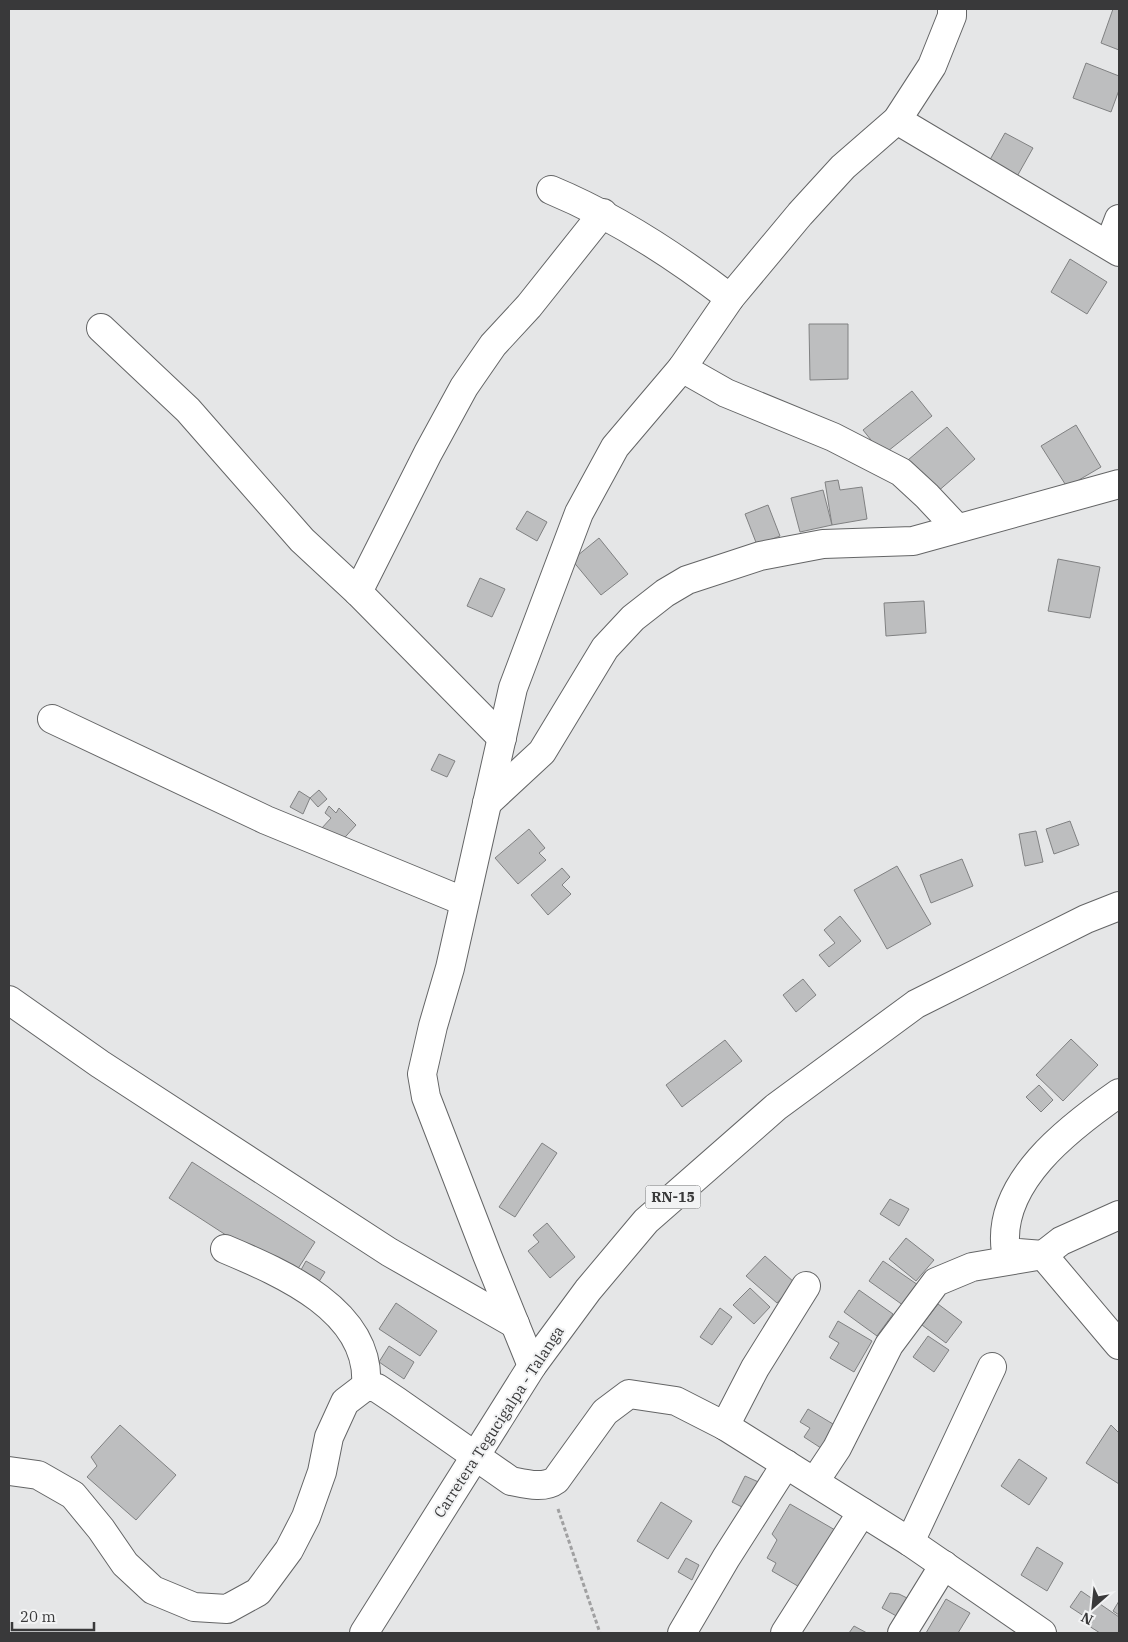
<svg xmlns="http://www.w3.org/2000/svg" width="1128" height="1642" font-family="'IBM Plex Serif',serif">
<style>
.building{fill:#bdbebf;stroke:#808182}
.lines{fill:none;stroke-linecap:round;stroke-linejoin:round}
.minor-casing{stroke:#646566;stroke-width:30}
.major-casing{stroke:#646566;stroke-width:30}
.path{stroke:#a0a0a1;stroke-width:3;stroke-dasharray:4 2.5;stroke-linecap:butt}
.minor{stroke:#fff;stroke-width:28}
.major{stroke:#fff;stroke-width:28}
.labels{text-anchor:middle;stroke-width:4;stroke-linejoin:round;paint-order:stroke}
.shield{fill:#f2f3f4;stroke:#707172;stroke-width:1}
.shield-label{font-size:14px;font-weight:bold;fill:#39393a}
.street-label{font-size:15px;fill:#39393a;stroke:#f2f3f4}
</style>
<rect width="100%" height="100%" fill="#e5e6e7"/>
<!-- building -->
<g class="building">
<path d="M1113,9h6v41l-18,-7z"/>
<path d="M1086,63l33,13v14l-8,22 -38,-14z"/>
<path d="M1005,133l28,15 -18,32 -28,-15z"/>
<path d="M1070,259l37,23 -20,32 -36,-22z"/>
<path d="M809,324h39v55l-38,1z"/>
<path d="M912,391l20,25 -49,39 -20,-25z"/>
<path d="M1076,425l25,42 -34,20 -26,-41z"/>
<path d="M947,427l28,32 -39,34 -28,-33z"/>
<path d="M838,480l2,10 22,-3 5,32 -35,6 -7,-43z"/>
<path d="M823,490l9,35 -32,7 -9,-34z"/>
<path d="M768,505l12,31 -23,9 -12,-31z"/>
<path d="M527,511l20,11 -10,19 -21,-12z"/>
<path d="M599,538l29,36 -27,21 -29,-35z"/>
<path d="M1058,559l42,8 -10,51 -42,-7z"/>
<path d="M480,578l25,11 -13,28 -25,-11z"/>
<path d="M924,601l2,32 -40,3 -2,-33z"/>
<path d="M439,754l16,7 -8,16 -16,-7z"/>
<path d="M319,790l8,9 -9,8 -8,-9z"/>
<path d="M299,791l11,7 -7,16 -13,-7z"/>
<path d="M329,806l7,7 3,-5 17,17 -18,20 -17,-16 10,-11 -6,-5z"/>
<path d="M1070,821l9,24 -25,9 -8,-25z"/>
<path d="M529,829l16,19 -6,5 7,7 -28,24 -23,-26z"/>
<path d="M1036,831l7,31 -18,4 -6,-32z"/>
<path d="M962,859l11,27 -42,17 -11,-28z"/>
<path d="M897,866l34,58 -44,25 -33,-59z"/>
<path d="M562,868l8,9 -8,8 9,9 -23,21 -17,-20z"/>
<path d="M840,916l21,25 -32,26 -10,-12 16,-12 -11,-13z"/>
<path d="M803,979l13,16 -20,17 -13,-17z"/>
<path d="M1071,1039l27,26 -35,36 -27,-26z"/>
<path d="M725,1040l17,21 -60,46 -16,-22z"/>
<path d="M1039,1085l14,15 -12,12 -15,-15z"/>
<path d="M542,1143l15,10 -42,64 -16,-10z"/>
<path d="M192,1162l123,80 -23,36 -123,-80z"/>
<path d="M890,1199l19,10 -10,17 -19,-12z"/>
<path d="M547,1223l28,34 -25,21 -22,-27 11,-9 -6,-7z"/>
<path d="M906,1238l28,22 -18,21 -27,-22z"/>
<path d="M765,1256l30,27 -18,20 -31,-27z"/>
<path d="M306,1261l19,11 -10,16 -18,-11z"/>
<path d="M883,1261l38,26 -14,21 -38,-27z"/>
<path d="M750,1288l20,19 -16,17 -21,-19z"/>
<path d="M859,1290l34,24 -16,22 -33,-24z"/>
<path d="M396,1303l41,28 -17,25 -41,-27z"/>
<path d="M938,1304l24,18 -16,21 -24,-18z"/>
<path d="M720,1308l12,9 -20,28 -12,-8z"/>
<path d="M838,1321l34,20 -18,31 -24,-14 9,-15 -10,-6z"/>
<path d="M928,1336l21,14 -15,22 -21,-15z"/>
<path d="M389,1346l25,16 -10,17 -25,-17z"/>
<path d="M808,1409l30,18 -14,23 -20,-13 6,-9 -10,-6z"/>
<path d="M120,1425l56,50 -40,45 -49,-43 10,-11 -6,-9z"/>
<path d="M1111,1425l8,8v51l-33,-21z"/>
<path d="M1019,1459l28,19 -18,27 -28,-19z"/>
<path d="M745,1476l18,8 -13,27 -18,-9z"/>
<path d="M661,1502l31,19 -24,38 -31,-18z"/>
<path d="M790,1504l52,30 -34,58 -36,-21 4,-8 -9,-5 10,-18 -5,-6z"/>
<path d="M1037,1547l26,16 -16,28 -26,-16z"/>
<path d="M686,1558l13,7 -7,15 -14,-8z"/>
<path d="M1081,1591l38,26v16h-19l-11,-7 1,-6 -20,-13z"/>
<path d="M890,1593l9,1 12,6 -11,18 -18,-10z"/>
<path d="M946,1599l24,14 -12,20h-32z"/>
<path d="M1119,1601v14l-6,-4z"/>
<path d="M854,1626l13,7h-18z"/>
</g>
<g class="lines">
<defs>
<g id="minor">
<path d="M897,120l222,132"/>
<path d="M551,190c65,27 123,65 179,108"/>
<path d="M1109,245l10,-26"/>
<path d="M101,328l87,82 114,130 56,52 144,146"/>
<path d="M682,368l44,25 107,44 68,35 26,24 30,32"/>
<path d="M358,592l70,-139 36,-66 29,-42 36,-39 74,-93"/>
<path d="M52,719l214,101 197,81"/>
<path d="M487,803l55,-51 63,-104 28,-30 32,-25 22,-13 73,-24 63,-12 90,-3 206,-57"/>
<path d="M9,1000l91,64 289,188 126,72"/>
<path d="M1119,1093c-49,34 -124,90 -113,159l37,3 76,90"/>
<path d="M225,1249c57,24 147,62 141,137"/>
<path d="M532,1366l-45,-111 -61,-158 -4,-23 11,-48 17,-58 63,-280 66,-175 36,-66 67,-79 48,-70 70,-84 43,-47 54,-47 35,-54 20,-50v-7"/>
<path d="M725,1426l30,-58 51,-82"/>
<path d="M9,1471l29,4 35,20 28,34 24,35 28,26 41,17 33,2 31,-17 31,-42 17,-33 16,-45 7,-35 16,-35 21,-16 11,2 21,14 113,79c15,3 33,8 45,-1l49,-68 24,-18 47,7 49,25 185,116 132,91"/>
<path d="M815,1481l22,-33 52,-103 47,-63 36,-15 71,-12 18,-14 58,-26"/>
<path d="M910,1542l82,-175"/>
<path d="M682,1633l44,-75 60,-94"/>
<path d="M785,1633l77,-121"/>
<path d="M902,1633l42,-68"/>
</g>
<path id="major" d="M364,1633l168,-267 56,-76 58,-69 130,-114 140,-103 170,-85 33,-13"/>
</defs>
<!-- minor casing -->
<use href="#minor" class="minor-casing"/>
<!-- major casing -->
<use href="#major" class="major-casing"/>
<!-- path -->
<path class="path" d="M558,1509l42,124"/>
<!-- minor -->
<use href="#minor" class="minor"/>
<!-- major -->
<use href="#major" class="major"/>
</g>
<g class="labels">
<!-- shield labels -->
<rect class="shield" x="645.5" y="1185.5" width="55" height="23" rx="4"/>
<g class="shield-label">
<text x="673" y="1202">RN-15</text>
</g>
<!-- street labels -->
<g class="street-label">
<text transform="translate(499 1422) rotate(-57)" y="5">Carretera Tegucigalpa - Talanga</text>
</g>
</g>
<!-- border -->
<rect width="1128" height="1642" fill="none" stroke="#39393a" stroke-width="20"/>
<!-- north arrow -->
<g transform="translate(1093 1607) rotate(207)" stroke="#f2f3f4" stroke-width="4" paint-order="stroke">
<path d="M0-4L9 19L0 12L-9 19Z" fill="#39393a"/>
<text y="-8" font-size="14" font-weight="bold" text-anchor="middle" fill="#39393a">N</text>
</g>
<!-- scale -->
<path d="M12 1622v8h82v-8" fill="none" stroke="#39393a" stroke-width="2.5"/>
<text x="20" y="1622" font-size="15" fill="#39393a" stroke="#f2f3f4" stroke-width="4" paint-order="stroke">20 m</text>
</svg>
